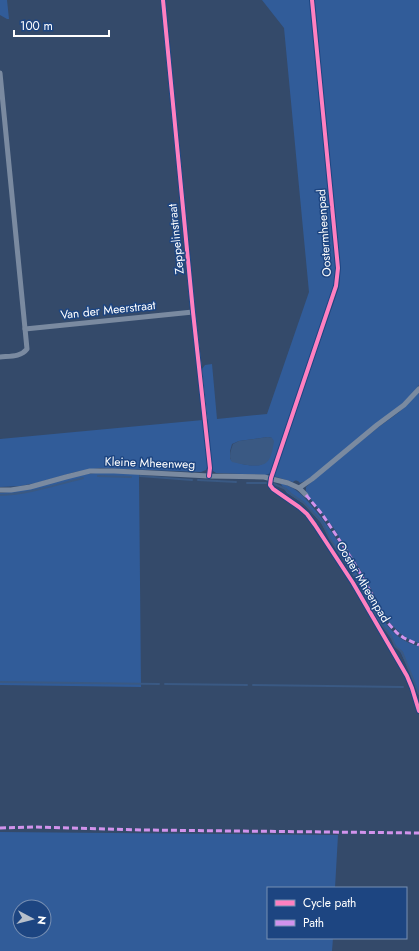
<svg xmlns="http://www.w3.org/2000/svg" width="419" height="951" font-family="Jost,sans-serif">
<style>
.green{fill:#315c99;fill-rule:evenodd}
.water{fill:#3a5983}
.lines{fill:none;stroke-linecap:round;stroke-linejoin:round}
.stream{stroke:#3a5983;stroke-width:2}
.street{stroke:#7a8aa0;stroke-width:5}
.quiet{stroke:#d193ec;stroke-width:3;stroke-dasharray:6 3;stroke-linecap:butt}
.cycleway-casing{stroke:#1d4581;stroke-width:6}
.cycleway{stroke:#ff80c0;stroke-width:4}
.labels{text-anchor:middle;stroke-width:3;stroke-linejoin:round;paint-order:stroke}
.street-label{font-size:12px;fill:#fff;stroke:#1d4581}
</style>
<rect width="100%" height="100%" fill="#344a6a"/>
<!-- green -->
<g class="green">
<path d="M0,0h7l2,19h-2l-7,-4z"/>
<path d="M262,0h48l26,268v10l-2,8 -33,96 -30,91 -5,2 -50,-2 -3,-2 -1,-4 -10,-98 3,-4 7,-1 5,55 50,-5 42,-122 -25,-264zM268,437l4,1 -11,27c-13,1 -19,0 -31,-6v-8l2,-7 7,-3z"/>
<path d="M313,0h106v385l-10,13 -101,82 -8,3c-3,-3 -4,-3 -7,-1l-20,-6 66,-189 1,-9v-11z"/>
<path d="M419,392v251l-9,-3 -9,-6 -12,-12 -26,-48 -30,-47 -24,-30 -3,-6v-4l19,-17 55,-44 18,-13 9,-8z"/>
<path d="M203,420l5,45 -2,5 -5,2 -101,-4 -25,4 -39,11 -16,3 -20,1v-48z"/>
<path d="M105,472l34,2 2,213 -141,-2v-192c23,-2 45,-10 68,-15 12,-3 24,-5 37,-6z"/>
<path d="M280,483c6,2 12,4 17,8 7,5 13,13 19,20 20,24 36,54 52,82 13,23 23,47 51,53v47l-18,-40 -23,-33 -22,-40 -24,-37 -11,-20 -17,-19 -17,-11z"/>
<path d="M0,832l338,3 -3,53h-67v50h65l-1,13h-332zM20,907h24v24h-24z"/>
</g>
<!-- water -->
<path class="water" d="M268,437l4,1 2,3c-1,6 -2,16 -7,21 -7,7 -26,2 -35,0 -4,-5 -1,-12 1,-18l6,-3z"/>
<g class="lines">
<!-- stream -->
<g class="stream">
<path d="M98,476l33,1"/>
<path d="M140,476l52,4"/>
<path d="M198,480l38,2"/>
<path d="M247,483h19"/>
<path d="M274,484l12,5 5,5 12,8 19,20 8,17 33,49 15,32 13,16 4,10 7,6 17,42"/>
<path d="M0,495c29,-1 55,-10 83,-17"/>
<path d="M0,682l159,2"/>
<path d="M165,684l82,1"/>
<path d="M253,685l150,2"/>
</g>
<!-- street -->
<g class="street">
<path d="M163,0l30,312 12,106"/>
<path d="M0,73l27,276c-6,8 -17,7 -27,8"/>
<path d="M25,329l168,-17"/>
<path d="M299,488l13,-9 65,-54 27,-20 15,-16"/>
<path d="M0,490h11l19,-3 36,-10 24,-6h24l95,5 55,1 24,6 11,5 7,7"/>
</g>
<!-- quiet -->
<g class="quiet">
<path d="M306,495l16,19 24,36 10,16 32,57 9,10 7,5 15,7"/>
<path d="M0,828l36,-1 108,3 275,3"/>
</g>
<defs>
<g id="cycleway">
<path d="M163,0l30,312 17,156 -1,8"/>
<path d="M312,0l26,268 -2,18 -65,192 -1,7 3,4 26,18 8,7 8,11 38,58 54,93 5,12 7,23"/>
</g>
</defs>
<!-- cycleway casing -->
<use href="#cycleway" class="cycleway-casing"/>
<!-- cycleway -->
<use href="#cycleway" class="cycleway"/>
</g>
<g class="labels">
<!-- street labels -->
<g class="street-label">
<text transform="translate(324 233) rotate(-94)" y="4">Oostermheenpad</text>
<text transform="translate(176 239) rotate(-96)" y="4">Zeppelinstraat</text>
<text transform="translate(108 310) rotate(-6)" y="4">Van der Meerstraat</text>
<text transform="translate(150 463) rotate(2)" y="4">Kleine Mheenweg</text>
<text transform="translate(363 582) rotate(59)" y="4">Ooster Mheenpad</text>
</g>
</g>
<!-- legend -->
<rect x="267" y="887" width="140" height="52" fill="#1d4581" stroke="#778fb3"/>
<rect x="275" y="900" width="20" height="6" fill="#ff80c0" stroke="#778fb3"/>
<text x="303" y="907" font-size="12" fill="#ffffff">Cycle path</text>
<rect x="275" y="920" width="20" height="6" fill="#d193ec" stroke="#778fb3"/>
<text x="303" y="927" font-size="12" fill="#ffffff">Path</text>
<!-- north arrow -->
<g transform="translate(32 919) rotate(97)"><circle r="19" fill="#1d4581" stroke="#778fb3"/>
<path d="M0-3L7 15L0 10L-7 15Z" fill="#b8c0cb"/>
<text y="-6" font-size="11" font-weight="bold" text-anchor="middle" fill="#ffffff">N</text>
</g>
<!-- scale -->
<path d="M14 30v6h95v-6" fill="none" stroke="#ffffff" stroke-width="2"/>
<text x="20" y="30" font-size="12" fill="#ffffff" stroke="#1d4581" stroke-width="3" paint-order="stroke">100 m</text>
</svg>
